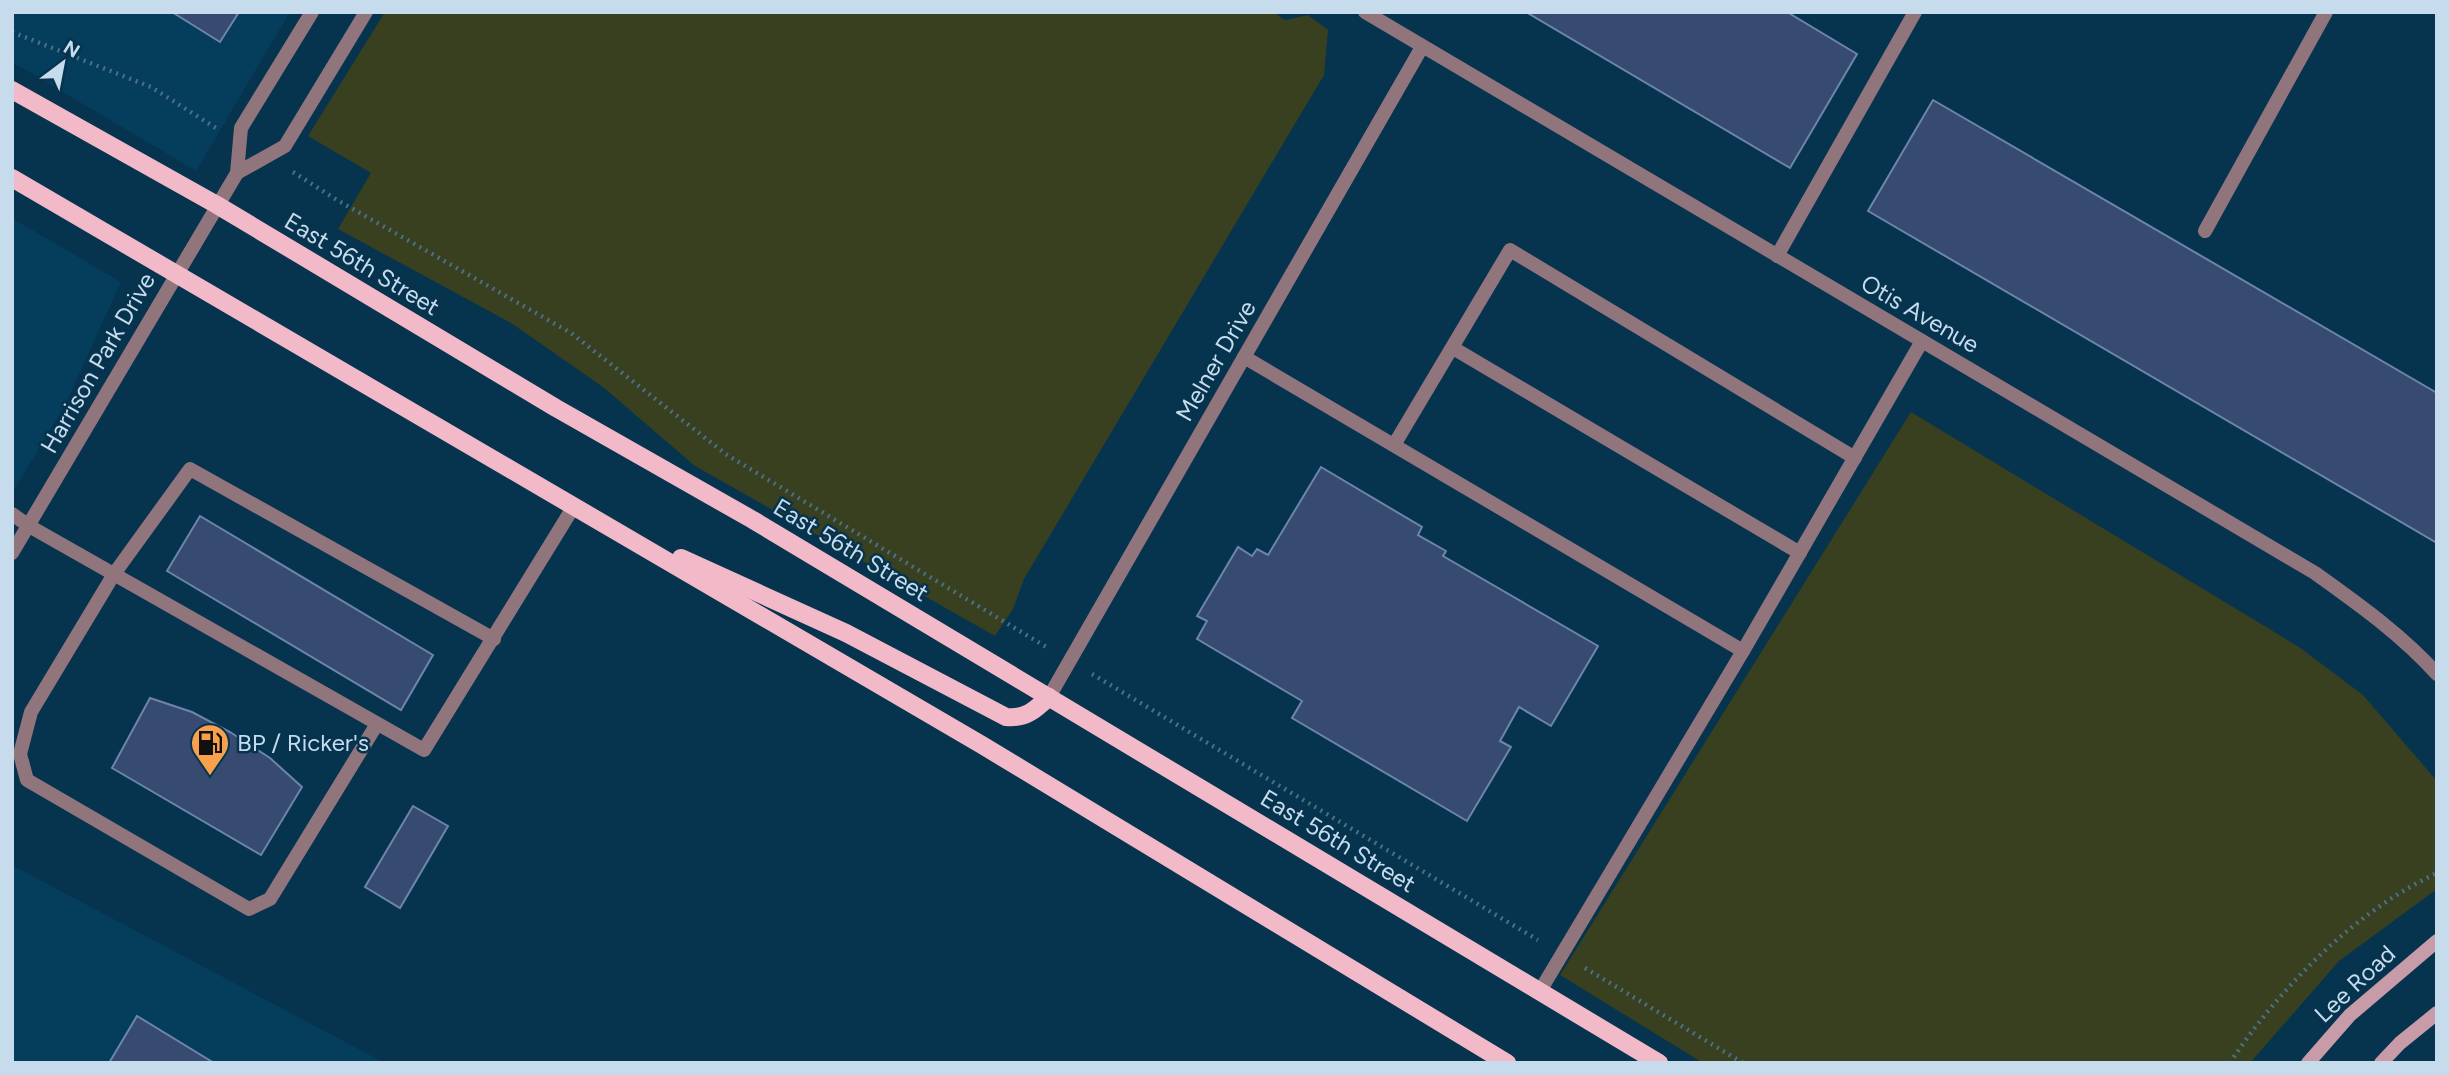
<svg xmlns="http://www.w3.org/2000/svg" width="2449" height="1075" font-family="Figtree,sans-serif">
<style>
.built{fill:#053d5d}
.green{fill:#384020}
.building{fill:#364b6f;stroke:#6d85ad;stroke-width:2}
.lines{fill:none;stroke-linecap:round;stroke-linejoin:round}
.path{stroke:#4b7087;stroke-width:4.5;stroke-dasharray:2 5;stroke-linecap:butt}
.lane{stroke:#91757c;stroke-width:14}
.street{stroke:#91757c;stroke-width:14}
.secondary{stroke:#c79ba7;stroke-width:14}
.primary{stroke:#f2b9c8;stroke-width:18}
.labels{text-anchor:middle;stroke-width:5;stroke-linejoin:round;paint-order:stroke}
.street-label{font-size:24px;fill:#c6dced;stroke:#06334e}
.poi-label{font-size:24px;fill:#c6dced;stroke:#06334e;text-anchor:start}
</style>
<rect width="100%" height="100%" fill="#06334e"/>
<!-- built -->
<g class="built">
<path d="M12,12h278l-94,159 -184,-109z"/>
<path d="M12,218l109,64 -58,127 -51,84z"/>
<path d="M12,865l373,198h-373z"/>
</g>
<!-- green -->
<g class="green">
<path d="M385,12h888l12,8 23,-5 20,15 -4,45 -300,504 -11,30 -18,27 -300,-170 -92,-79 -92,-64 -173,-94 33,-56 -63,-37z"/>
<path d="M1911,412l388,235 64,48 74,86v108l-98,72 -89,102h-547l-143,-88z"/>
</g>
<!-- building -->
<g class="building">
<path d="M172,12h67l-19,30z"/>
<path d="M1526,12h261l70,42 -67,114z"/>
<path d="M1933,100l504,293v150l-569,-332z"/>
<path d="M1321,467l101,60 -4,8 28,16 -3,5 155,90 -47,80 -32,-19 -19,34 11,6 -44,74 -175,-103 10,-17 -105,-62 10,-18 -10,-5 41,-69 14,9 5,-7 11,6z"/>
<path d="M200,516l233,139 -32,55 -234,-139z"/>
<path d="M150,698l42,14 38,20 40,26 32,29 -41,68 -149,-87z"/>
<path d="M413,806l35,20 -48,82 -35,-21z"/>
<path d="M137,1016l77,47h-105z"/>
</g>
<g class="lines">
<!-- path -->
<g class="path">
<path d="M12,32l139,55 65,41"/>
<path d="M293,172l44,28 234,133 156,122 321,193"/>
<path d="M1092,674l446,266"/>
<path d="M1585,968l158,95"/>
<path d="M2230,1063c49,-75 125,-152 207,-190"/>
</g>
<!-- lane -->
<g class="lane">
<path d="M2205,231l121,-219"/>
<path d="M1777,256l138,-244"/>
<path d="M1453,348l347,205"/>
<path d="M1244,357l499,294 179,-310"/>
<path d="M1394,445l116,-195 345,208"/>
<path d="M12,514l17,12 395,224 150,-244"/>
<path d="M377,724l-107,175 -21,10 -222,-129 -7,-26 11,-42 83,-138 76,-105 304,170"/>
<path d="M1540,991l203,-340"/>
</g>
<!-- street -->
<g class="street">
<path d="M1365,12l950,561c43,31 86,61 122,101"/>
<path d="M237,173l48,-27 81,-134"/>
<path d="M12,553l225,-380 4,-45 71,-116"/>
<path d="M1049,697l373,-650"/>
</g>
<!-- secondary -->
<g class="secondary">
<path d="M2308,1063l42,-48 87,-74"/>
<path d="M2381,1063l19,-20 37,-30"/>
</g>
<!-- primary -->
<g class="primary">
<path d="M12,90l205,115 339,203 197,112 906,543"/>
<path d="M12,178l970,567 525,318"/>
<path d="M681,558l165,75 160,84c20,2 29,-7 43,-20"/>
</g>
</g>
<!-- icons -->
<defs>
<symbol id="fuel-pin" viewBox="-11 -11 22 30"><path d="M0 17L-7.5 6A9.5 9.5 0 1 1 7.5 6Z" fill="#f9a04d" stroke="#06334e"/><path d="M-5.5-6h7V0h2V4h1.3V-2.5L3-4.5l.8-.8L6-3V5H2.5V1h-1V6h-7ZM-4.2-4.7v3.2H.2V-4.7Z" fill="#111"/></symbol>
</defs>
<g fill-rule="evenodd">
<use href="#fuel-pin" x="188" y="721" width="44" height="60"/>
</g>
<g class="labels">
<!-- street labels -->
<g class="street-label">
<text transform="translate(362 264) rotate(31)" y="8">East 56th Street</text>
<text transform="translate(1920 314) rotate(30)" y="8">Otis Avenue</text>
<text transform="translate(1216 361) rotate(-60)" y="8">Melner Drive</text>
<text transform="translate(98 363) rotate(-60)" y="8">Harrison Park Drive</text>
<text transform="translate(851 550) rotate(31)" y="8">East 56th Street</text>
<text transform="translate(1338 841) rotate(31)" y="8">East 56th Street</text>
<text transform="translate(2355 984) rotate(-43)" y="8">Lee Road</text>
</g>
<!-- poi labels -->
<g class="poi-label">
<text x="237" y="751">BP / Ricker's</text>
</g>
</g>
<!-- border -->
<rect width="2449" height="1075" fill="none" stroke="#c6dced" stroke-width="28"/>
<!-- north arrow -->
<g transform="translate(63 63) rotate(32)" stroke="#06334e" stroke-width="5" paint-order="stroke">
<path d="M0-5L12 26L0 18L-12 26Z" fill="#c6dced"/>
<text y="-10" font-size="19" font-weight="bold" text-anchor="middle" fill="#c6dced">N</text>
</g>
</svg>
